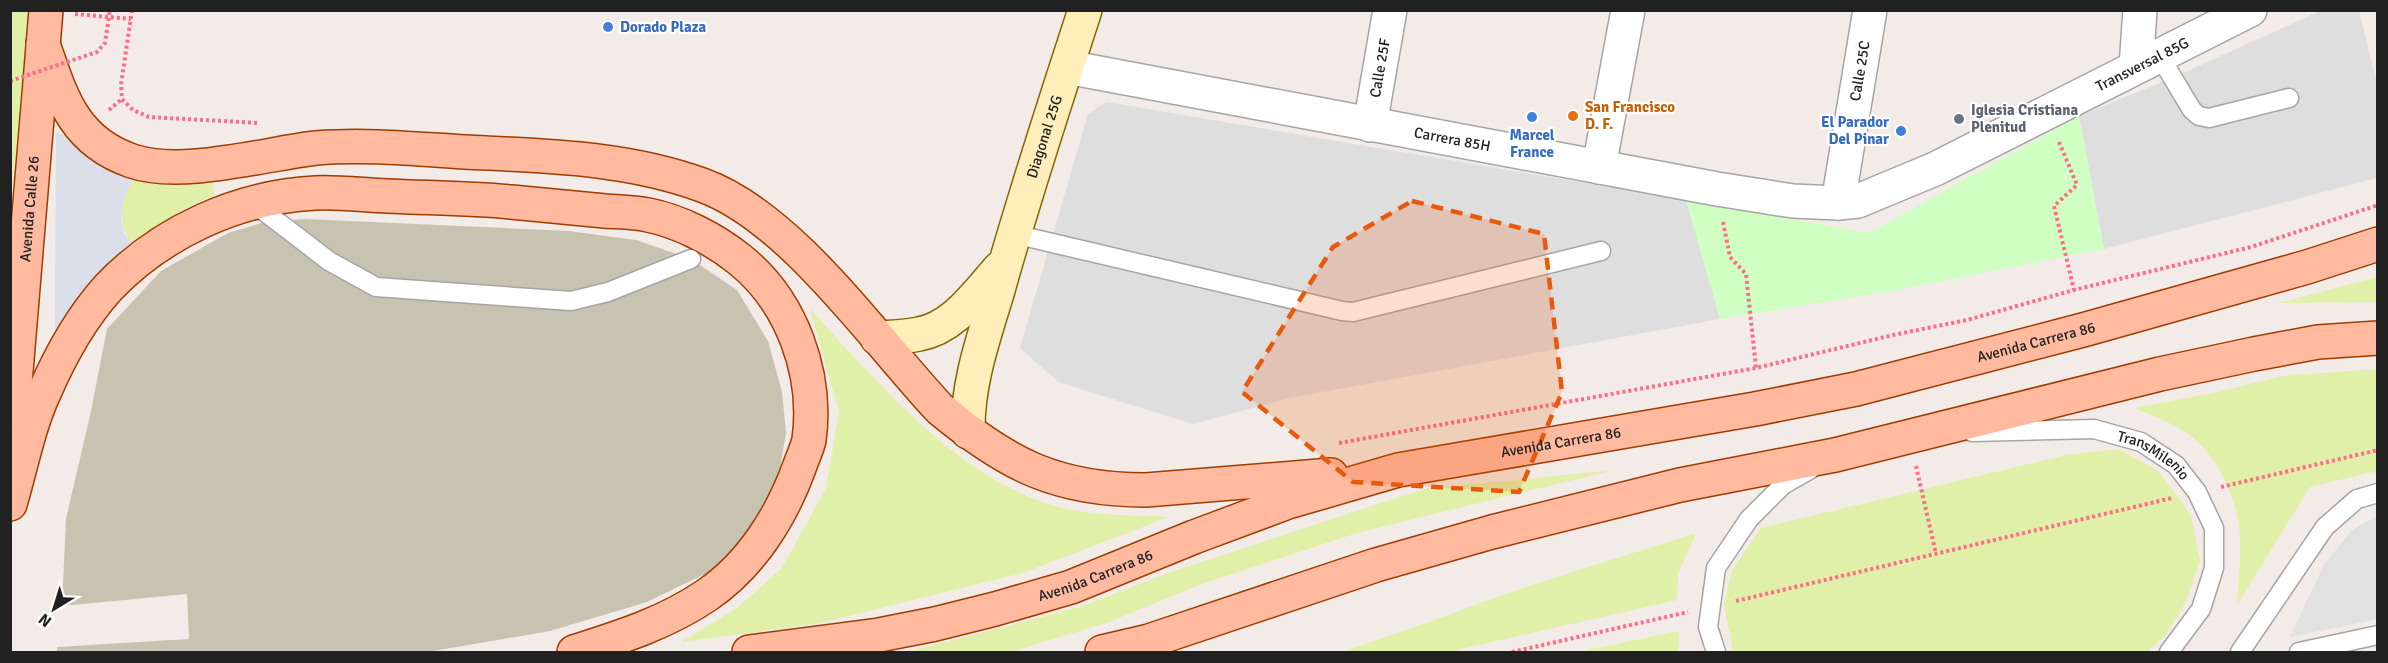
<svg xmlns="http://www.w3.org/2000/svg" width="2388" height="663" font-family="Signika,sans-serif">
<style>
.residential{fill:#dfdedf}
.construction{fill:#c8c2b1}
.grass{fill:#e1f0a9}
.park{fill:#cfffc2}
.parking{fill:#e1e1e1}
.plaza{fill:#dbdfe9}
.lines{fill:none;stroke-linecap:round;stroke-linejoin:round}
.lane-casing{stroke:#a5a5a5;stroke-width:21}
.street-casing{stroke:#a5a5a5;stroke-width:36}
.secondary-casing{stroke:#816900;stroke-width:36}
.primary-casing{stroke:#9f3c00;stroke-width:36}
.path{stroke:#ff6c87;stroke-width:4;stroke-dasharray:3 3;stroke-linecap:butt}
.lane{stroke:#fff;stroke-width:18}
.street{stroke:#fff;stroke-width:33}
.secondary{stroke:#ffeeb9;stroke-width:33}
.primary{stroke:#ffbaa0;stroke-width:33}
.path-bridge{stroke:#ff6c87;stroke-width:4;stroke-dasharray:3 3;stroke-linecap:butt}
.marked{fill:#e8590c;fill-opacity:0.2;stroke:#e8590c;stroke-width:4.5;stroke-dasharray:12 8;stroke-linejoin:round}
.shop-dot{fill:#3f7fe0;stroke:#fff;stroke-width:2}
.food-dot{fill:#e8710a;stroke:#fff;stroke-width:2}
.worship-dot{fill:#6b7280;stroke:#fff;stroke-width:2}
.labels{text-anchor:middle;stroke-width:4.5;stroke-linejoin:round;paint-order:stroke}
.shop-label{font-size:15px;font-weight:bold;fill:#366cbe;stroke:#fff;text-anchor:start}
.street-label{font-size:15px;fill:#212121;stroke:#fff}
.food-label{font-size:15px;font-weight:bold;fill:#c56008;stroke:#fff;text-anchor:start}
.worship-label{font-size:15px;font-weight:bold;fill:#5b616d;stroke:#fff;text-anchor:start}
</style>
<rect width="100%" height="100%" fill="#f2ebe7"/>
<!-- residential -->
<g class="residential">
<path d="M2320,11h39l18,73v94l-273,71 -25,-133 93,-38z"/>
<path d="M1106,102l580,98 34,119 -430,79 -97,26 -135,-42 -38,-34 68,-234z"/>
</g>
<!-- construction -->
<path class="construction" d="M305,219l263,12 68,9 55,19 46,31 31,51 14,51 4,41 -9,53 -25,47 -41,38 -64,31 -97,29 -123,21h-370v-5l132,-8 -2,-45 -125,12 4,-87 25,-108 16,-82 54,-58 67,-38 37,-11z"/>
<!-- grass -->
<g class="grass">
<path d="M11,11h20l-20,187z"/>
<path d="M133,178c30,8 49,8 80,3l1,15 -23,9 -60,37c-15,-20 -10,-43 2,-64z"/>
<path d="M2377,277v25l-98,1z"/>
<path d="M810,309c71,77 159,184 268,202 30,5 61,4 91,6l-146,56 -203,50 -139,19 56,-34 45,-40 44,-80 13,-76z"/>
<path d="M2377,369v102l-67,16 -73,118c1,-22 4,-44 3,-65 -1,-40 -22,-86 -55,-108 -15,-10 -34,-17 -51,-24l79,-15 71,-17z"/>
<path d="M2118,449l39,21 21,27 13,19 9,44 -14,42 -21,34 -18,16h-414l-9,-48 8,-34 29,-42 305,-73z"/>
<path d="M1614,470l-257,63 -155,51 -93,38 -98,30h-104l173,-45 88,-34 256,-84z"/>
<path d="M1696,533l-18,41 -1,26 -229,52h-104l182,-65z"/>
<path d="M1679,631l-1,20 -97,1 11,-3z"/>
</g>
<!-- park -->
<path class="park" d="M2079,116l25,133 -213,42 -171,28 -34,-119 183,33z"/>
<!-- parking -->
<path class="parking" d="M2377,516v103l-87,18 34,-72 28,-35z"/>
<!-- plaza -->
<path class="plaza" d="M56,133l12,2 65,43 -11,26 -1,17 3,12 7,9 -29,27 -47,60z"/>
<g class="lines">
<defs>
<g id="lane">
<path d="M2159,55l33,55 7,6 10,2 80,-20"/>
<path d="M253,203l76,58 47,26 195,14 37,-9 83,-33"/>
<path d="M1014,234l328,77 11,1 248,-61"/>
<path id="s1" d="M1972,432l122,-3 47,13 35,23 21,27 17,36v40l-13,41 -32,43"/>
<path d="M1716,652l-8,-25 8,-59 33,-49 34,-34 28,-16"/>
<path d="M2240,652l85,-125 32,-28 21,-6"/>
<path d="M2299,652l79,-17"/>
</g>
<g id="street">
<path id="s2" d="M1067,67l650,122 76,12 45,2 20,-2 77,-32 315,-159"/>
<path d="M2136,67l4,-57"/>
<path id="s3" d="M1370,125l20,-115"/>
<path d="M1599,167l29,-157"/>
<path id="s4" d="M1838,203l32,-193"/>
</g>
<g id="secondary">
<path d="M877,338c14,-1 28,-1 42,-4 35,-6 58,-41 81,-66"/>
<path id="s5" d="M968,432c-1,-49 16,-95 30,-142 26,-94 57,-187 87,-280"/>
</g>
<g id="primary">
<path d="M43,44c18,52 30,97 89,117 49,17 132,-7 184,-13 50,-4 100,1 149,4 80,4 160,5 237,33 89,32 173,155 238,224 68,56 117,81 206,81l185,-15"/>
<path id="s6" d="M10,444l36,-434"/>
<path d="M10,504c11,-37 18,-76 34,-111 16,-37 37,-75 64,-105 53,-56 130,-91 207,-95 23,-1 48,2 72,3 41,2 83,2 124,6 31,3 62,6 94,9 14,1 29,1 43,4 31,6 66,24 91,44 53,42 79,115 70,181 -2,9 -7,19 -10,28 -18,49 -48,97 -92,127 -41,28 -86,42 -133,57"/>
<path id="s7" d="M749,652l130,-17 56,-11 60,-15 76,-22 123,-50 94,-35 110,-32 357,-61 101,-20 227,-59 224,-63 71,-23"/>
<path d="M1102,652l47,-11 227,-76 116,-33 188,-47 155,-30 325,-81 94,-20 64,-12 60,-4"/>
</g>
</defs>
<!-- lane casing -->
<use href="#lane" class="lane-casing"/>
<!-- street casing -->
<use href="#street" class="street-casing"/>
<!-- secondary casing -->
<use href="#secondary" class="secondary-casing"/>
<!-- primary casing -->
<use href="#primary" class="primary-casing"/>
<!-- path -->
<g class="path">
<path d="M132,10l-11,75 1,14 11,11 16,7 110,6"/>
<path d="M75,14l56,5"/>
<path d="M109,110l13,-11"/>
<path d="M2059,142l18,43 -23,21 20,84"/>
<path d="M1723,222l7,35 16,17 10,94"/>
<path d="M1339,443l417,-75 137,-33 74,-15 107,-30 177,-43 127,-42"/>
<path d="M1916,466l20,88"/>
<path d="M2221,487l157,-37"/>
<path d="M1736,601l436,-103"/>
<path d="M1512,652l176,-40"/>
</g>
<!-- lane -->
<use href="#lane" class="lane"/>
<!-- street -->
<use href="#street" class="street"/>
<!-- secondary -->
<use href="#secondary" class="secondary"/>
<!-- primary -->
<use href="#primary" class="primary"/>
<!-- path-bridge -->
<path class="path-bridge" d="M10,81l87,-29 8,-9 5,-33"/>
</g>
<!-- marked area -->
<path class="marked" d="M1412,201l132,33 18,158 -43,100 -166,-10 -111,-90 91,-145z"/>
<!-- markers -->
<g class="shop-dot">
<circle cx="608" cy="27" r="6"/>
<circle cx="1532" cy="117" r="6"/>
<circle cx="1901" cy="131" r="6"/>
</g>
<circle class="food-dot" cx="1573" cy="116" r="6"/>
<circle class="worship-dot" cx="1959" cy="119" r="6"/>
<g class="labels">
<!-- shop labels -->
<g class="shop-label">
<text x="620" y="32">Dorado Plaza</text>
<text x="1889" y="127" text-anchor="end">El Parador<tspan x="1889" dy="17">Del Pinar</tspan></text>
<text x="1532" y="140" text-anchor="middle">Marcel<tspan x="1532" dy="17">France</tspan></text>
</g>
<!-- street labels -->
<g class="street-label">
<text dy="5" stroke="none"><textPath href="#s2" startOffset="1119">Transversal 85G</textPath></text>
<text dy="5" stroke="none"><textPath href="#s3" startOffset="58">Calle 25F</textPath></text>
<text dy="5" stroke="none"><textPath href="#s4" startOffset="134">Calle 25C</textPath></text>
<text dy="5" stroke="none"><textPath href="#s5" startOffset="306">Diagonal 25G</textPath></text>
<text dy="5" stroke="none"><textPath href="#s2" startOffset="392">Carrera 85H</textPath></text>
<text dy="5" stroke="none"><textPath href="#s6" startOffset="236">Avenida Calle 26</textPath></text>
<text dy="5" stroke="none"><textPath href="#s7" startOffset="1328">Avenida Carrera 86</textPath></text>
<text dy="5" stroke="none"><textPath href="#s7" startOffset="842">Avenida Carrera 86</textPath></text>
<text dy="5" stroke="none"><textPath href="#s1" startOffset="188">TransMilenio</textPath></text>
<text dy="5" stroke="none"><textPath href="#s7" startOffset="356">Avenida Carrera 86</textPath></text>
</g>
<!-- food labels -->
<g class="food-label">
<text x="1585" y="112">San Francisco<tspan x="1585" dy="17">D. F.</tspan></text>
</g>
<!-- worship labels -->
<g class="worship-label">
<text x="1971" y="115">Iglesia Cristiana<tspan x="1971" dy="17">Plenitud</tspan></text>
</g>
</g>
<!-- border -->
<rect width="2388" height="663" fill="none" stroke="#212121" stroke-width="24"/>
<!-- north arrow -->
<g transform="translate(54 609) rotate(218)" stroke="#ffffff" stroke-width="4.5" paint-order="stroke">
<path d="M0-4.5L10 22L0 15L-10 22Z" fill="#212121"/>
<text y="-9" font-size="16" font-weight="bold" text-anchor="middle" fill="#212121">N</text>
</g>
</svg>
